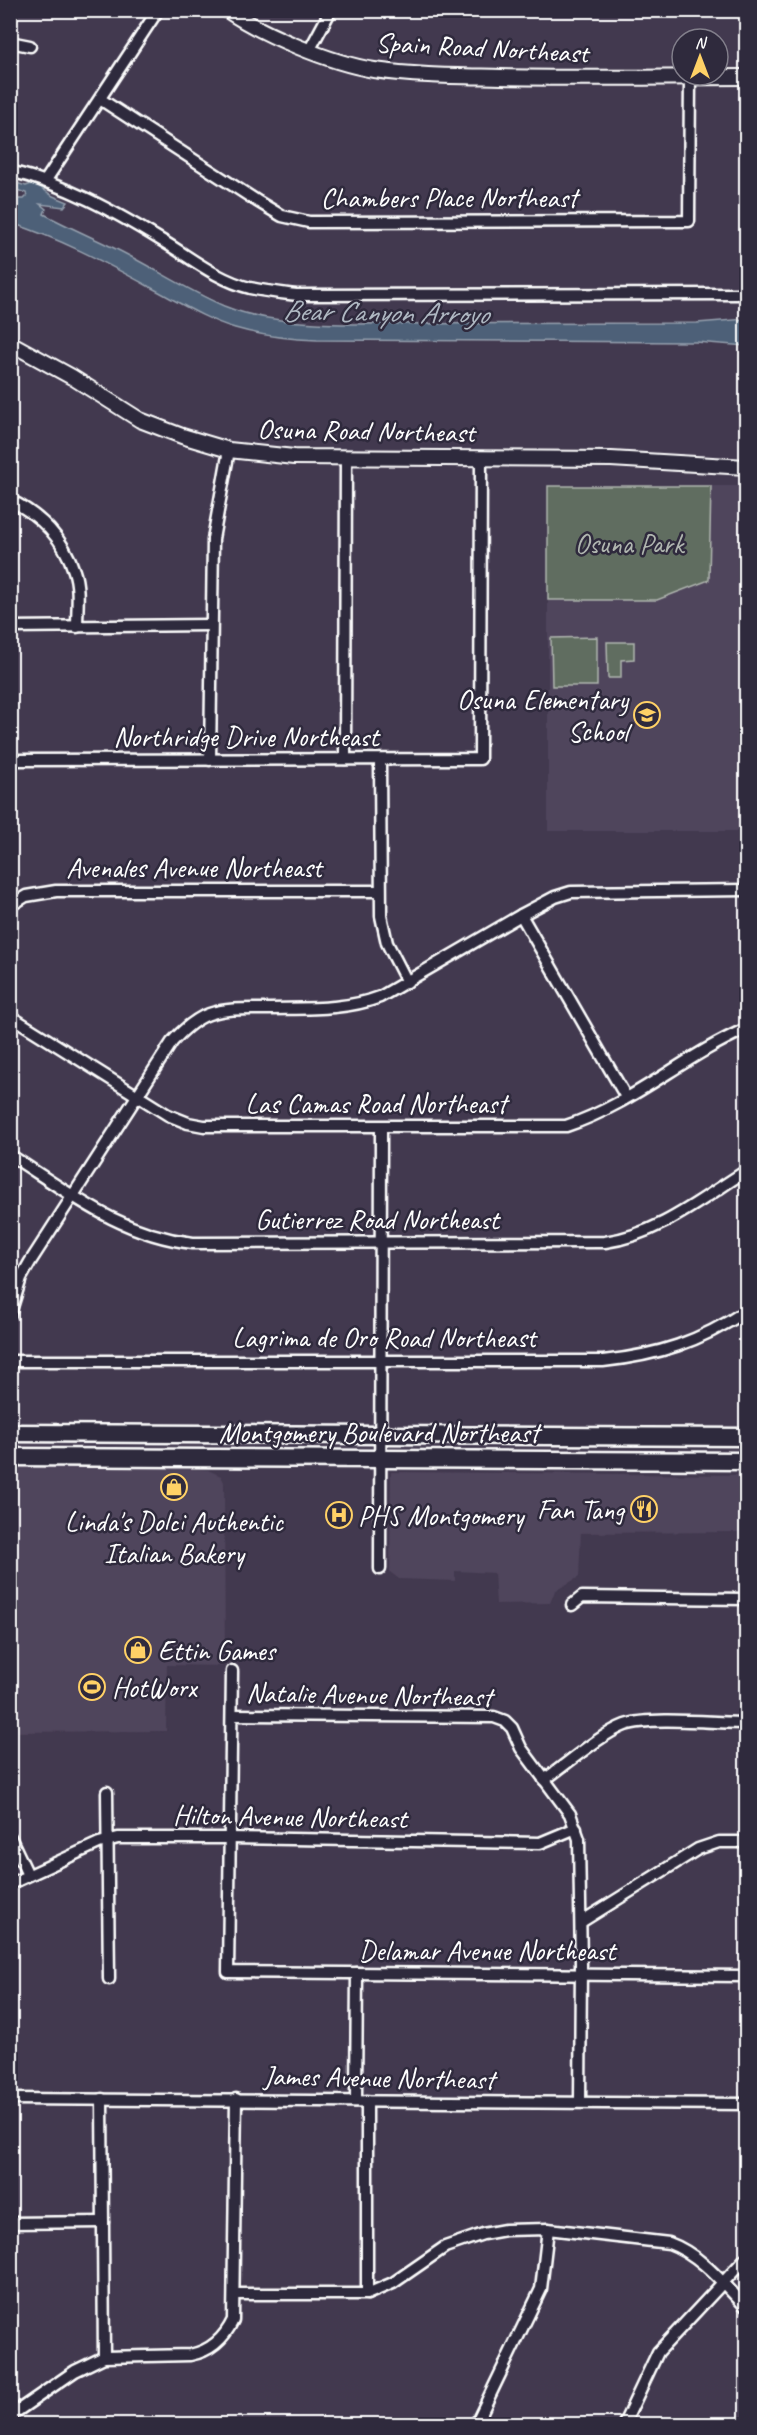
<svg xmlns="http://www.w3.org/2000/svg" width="757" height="2435" font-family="Caveat,sans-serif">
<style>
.built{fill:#4f445b}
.green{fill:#616d61;stroke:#b0b6b0;stroke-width:1.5}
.water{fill:#4e6178;stroke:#95a0ae;stroke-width:1.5}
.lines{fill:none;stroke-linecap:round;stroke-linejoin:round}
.street-casing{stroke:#fff;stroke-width:15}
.secondary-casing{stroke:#fff;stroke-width:18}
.primary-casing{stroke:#fff;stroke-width:21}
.street{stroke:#2f2a3d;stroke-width:10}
.secondary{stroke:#2f2a3d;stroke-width:14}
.primary{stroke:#2f2a3d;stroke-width:16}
.labels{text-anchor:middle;stroke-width:5;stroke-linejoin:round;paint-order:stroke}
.street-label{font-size:28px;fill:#fff;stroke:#2f2a3d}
.park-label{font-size:28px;fill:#b0b6b0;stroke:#2f2a3d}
.poi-label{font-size:28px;fill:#fff;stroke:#2f2a3d;text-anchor:start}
.water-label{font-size:30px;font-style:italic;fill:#afb8c2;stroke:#2f2a3d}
</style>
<rect width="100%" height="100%" fill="#42394f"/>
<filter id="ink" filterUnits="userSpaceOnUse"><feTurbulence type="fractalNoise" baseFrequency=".0167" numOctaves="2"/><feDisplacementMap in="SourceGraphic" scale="12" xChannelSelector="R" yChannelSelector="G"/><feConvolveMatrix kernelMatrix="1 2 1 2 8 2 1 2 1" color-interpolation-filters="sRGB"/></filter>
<g filter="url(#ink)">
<!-- built -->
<g class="built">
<rect x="548" y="486" width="198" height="345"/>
<path d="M11,1467h141l56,3 13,6 3,6 1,180 -3,1v3l-55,-1 -1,66 -155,1z"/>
<path d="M391,1472l355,3v57l-165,1 -2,44 -24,14 -5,12 -54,1 -2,-31 -39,-2v10l-56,-2 -9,-7z"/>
</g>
<!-- green -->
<g class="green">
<path d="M548,486h163l-2,94 -52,20h-109z"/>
<path d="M597,637v49h-45l-1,-48z"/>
<path d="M607,642h27v17l-13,1v18h-13z"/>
</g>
<!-- water -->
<path class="water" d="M13,182l13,4 8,-3 19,13 15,6 -4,5 -24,-3 6,5 -2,5c24,13 50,24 74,36 36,18 69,40 106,56 37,15 78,17 118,18l355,-1 49,-4v27l-50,-4 -379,-2c-28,-1 -55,-4 -82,-12 -31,-9 -58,-27 -87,-42 -44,-24 -89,-48 -137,-63l-1,-21 4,-3h10l3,-3 -1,-3 -15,-5z"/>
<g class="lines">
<defs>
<g id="street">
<path d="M10,42l20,4"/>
<path d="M309,51l22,-41"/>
<path d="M100,99l157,102 25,15 27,6 380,-1 1,-144"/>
<path d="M10,171c56,14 102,39 151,69 29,17 56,40 89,48 15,3 31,5 46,7l450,-1"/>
<path d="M46,180l112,-170"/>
<path d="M10,500c30,15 54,39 64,71 6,17 3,38 3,56"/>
<path d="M10,627l201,-2"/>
<path d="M345,759l1,-301"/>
<path d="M10,760l470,-1 1,-301"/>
<path d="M210,760l3,-221 16,-89"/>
<path d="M380,760l1,156 6,27 20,39"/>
<path d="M10,906l16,-10 30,-5h324"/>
<path d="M521,915l105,182"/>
<path d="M10,1016l158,99 20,8 16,3h362c65,-21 118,-70 180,-97"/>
<path d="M10,1155c61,39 109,79 183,88l412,-1c55,-8 96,-43 141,-71"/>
<path d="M10,1314l11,-36 9,-16 142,-220c10,-11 22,-23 37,-28 18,-6 37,-5 56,-5 39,-1 78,2 115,-12l141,-82 34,-18 16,-5 175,-2"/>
<path d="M10,1361h593c56,-6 96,-19 143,-50"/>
<path d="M380,1569l1,-442"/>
<path d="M572,1605l10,-8 164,2"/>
<path d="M232,1671l-4,301 518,4"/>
<path d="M232,1715l262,2 11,4 7,7 9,20 49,66 9,25 2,126 -1,137"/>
<path d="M544,1780c23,-16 57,-46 81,-55 25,-9 92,-2 121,-2"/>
<path d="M107,1792l2,187"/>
<path d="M10,1837l18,38"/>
<path d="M10,1884l89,-41 19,-5h110l312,5 36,-15"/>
<path d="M581,1922l117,-73 21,-7h27"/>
<path d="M10,2099l736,5"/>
<path d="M102,2099l2,258"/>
<path d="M356,2101l1,-128"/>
<path d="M10,2223l93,-1"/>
<path d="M234,2294h133l26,-11 52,-36 38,-13 22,-4 43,-1 121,14c31,11 55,41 77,64"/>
<path d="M367,2294v-193"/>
<path d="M10,2416l65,-45 29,-14 86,-2c21,-4 34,-16 43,-35l3,-221"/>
<path d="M476,2424l65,-135 7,-60"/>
<path d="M624,2424l34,-72 88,-94"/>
</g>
<g id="secondary">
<path d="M227,10c36,25 104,53 147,60 42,6 85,6 127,7 82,2 164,0 245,0"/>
<path d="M10,343l62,34 68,43 42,16 47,14 65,7 317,2 135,8"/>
</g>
<g id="primary">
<path d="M10,1433l736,4"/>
<path d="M10,1457l736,4"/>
</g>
</defs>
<!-- street casing -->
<use href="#street" class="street-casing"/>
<!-- secondary casing -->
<use href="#secondary" class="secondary-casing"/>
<!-- primary casing -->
<use href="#primary" class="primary-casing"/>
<!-- street -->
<use href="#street" class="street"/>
<!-- secondary -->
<use href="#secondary" class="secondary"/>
<!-- primary -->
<use href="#primary" class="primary"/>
</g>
</g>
<!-- icons -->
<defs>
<symbol id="school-ring" viewBox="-11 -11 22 22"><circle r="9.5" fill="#2f2a3d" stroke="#ffd166" stroke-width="1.5"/><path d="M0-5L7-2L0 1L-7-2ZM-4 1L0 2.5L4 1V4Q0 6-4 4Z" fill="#ffd166"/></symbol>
<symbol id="shop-ring" viewBox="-11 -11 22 22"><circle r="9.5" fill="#2f2a3d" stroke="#ffd166" stroke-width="1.5"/><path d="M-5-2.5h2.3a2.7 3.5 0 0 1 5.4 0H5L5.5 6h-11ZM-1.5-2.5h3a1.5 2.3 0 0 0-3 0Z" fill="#ffd166"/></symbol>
<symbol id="restaurant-ring" viewBox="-11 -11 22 22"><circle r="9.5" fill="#2f2a3d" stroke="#ffd166" stroke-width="1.5"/><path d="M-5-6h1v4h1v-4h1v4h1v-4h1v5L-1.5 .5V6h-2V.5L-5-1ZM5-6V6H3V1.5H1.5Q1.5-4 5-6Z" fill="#ffd166"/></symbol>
<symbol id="hospital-ring" viewBox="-11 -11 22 22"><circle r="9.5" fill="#2f2a3d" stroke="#ffd166" stroke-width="1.5"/><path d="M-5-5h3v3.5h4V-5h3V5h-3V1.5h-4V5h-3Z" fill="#ffd166"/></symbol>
<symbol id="stadium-ring" viewBox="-11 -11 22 22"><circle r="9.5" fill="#2f2a3d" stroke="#ffd166" stroke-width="1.5"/><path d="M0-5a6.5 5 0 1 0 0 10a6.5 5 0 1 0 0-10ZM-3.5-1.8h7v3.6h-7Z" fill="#ffd166"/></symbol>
</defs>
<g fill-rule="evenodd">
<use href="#school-ring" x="632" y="700" width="30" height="30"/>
<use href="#shop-ring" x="159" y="1472" width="30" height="30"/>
<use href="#restaurant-ring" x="629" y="1494" width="30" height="30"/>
<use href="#hospital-ring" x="324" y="1500" width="30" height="30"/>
<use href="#shop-ring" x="123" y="1635" width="30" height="30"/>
<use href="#stadium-ring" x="77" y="1672" width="30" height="30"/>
</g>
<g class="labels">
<!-- street labels -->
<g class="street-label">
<text transform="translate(482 47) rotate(3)" y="10">Spain Road Northeast</text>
<text x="449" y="207">Chambers Place Northeast</text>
<text transform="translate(366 430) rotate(1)" y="10">Osuna Road Northeast</text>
<text x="246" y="746">Northridge Drive Northeast</text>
<text x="194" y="877">Avenales Avenue Northeast</text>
<text x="376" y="1113">Las Camas Road Northeast</text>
<text x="377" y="1229">Gutierrez Road Northeast</text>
<text x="384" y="1347">Lagrima de Oro Road Northeast</text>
<text x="379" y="1442">Montgomery Boulevard Northeast</text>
<text transform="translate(369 1694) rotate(1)" y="10">Natalie Avenue Northeast</text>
<text transform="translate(290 1816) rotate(1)" y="10">Hilton Avenue Northeast</text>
<text x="487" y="1960">Delamar Avenue Northeast</text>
<text transform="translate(379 2077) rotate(1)" y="10">James Avenue Northeast</text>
</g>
<!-- park labels -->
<g class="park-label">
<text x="629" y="553">Osuna Park</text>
</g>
<!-- poi labels -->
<g class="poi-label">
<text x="628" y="709" text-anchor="end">Osuna Elementary<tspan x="628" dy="32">School</tspan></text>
<text x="624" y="1519" text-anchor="end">Fan Tang</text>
<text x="358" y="1525">PHS Montgomery</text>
<text x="174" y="1531" text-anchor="middle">Linda's Dolci Authentic<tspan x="174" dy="32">Italian Bakery</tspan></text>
<text x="158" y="1660">Ettin Games</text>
<text x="112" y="1697">HotWorx</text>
</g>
<!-- water labels -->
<g class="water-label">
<text transform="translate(385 312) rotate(1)" y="10">Bear Canyon Arroyo</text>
</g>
</g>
<!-- margin -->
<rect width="757" height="2435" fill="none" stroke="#2f2a3d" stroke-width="36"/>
<rect x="18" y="18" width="721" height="2399" fill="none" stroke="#fff" stroke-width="2" filter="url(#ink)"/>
<!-- north arrow -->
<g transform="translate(700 57)"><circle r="28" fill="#2f2a3d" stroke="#827f8b" stroke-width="1.5"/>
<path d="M0-4.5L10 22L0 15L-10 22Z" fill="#ffd166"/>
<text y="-9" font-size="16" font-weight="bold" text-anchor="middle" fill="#ffffff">N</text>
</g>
</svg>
